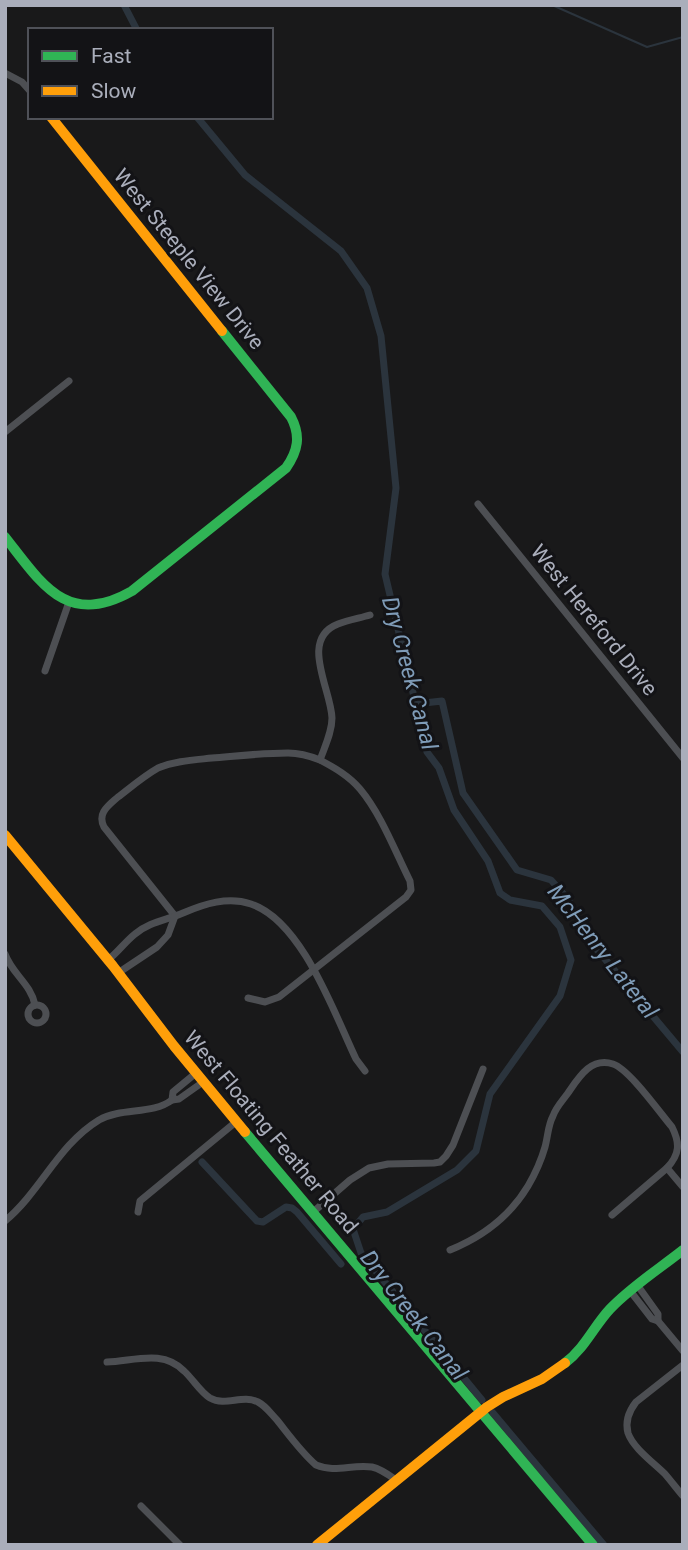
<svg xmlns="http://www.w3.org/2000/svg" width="688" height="1550" font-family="Roboto,sans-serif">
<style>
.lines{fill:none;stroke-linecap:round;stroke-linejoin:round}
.stream{stroke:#2b343d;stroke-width:2}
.canal{stroke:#2b343d;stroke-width:7}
.street{stroke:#4d4f53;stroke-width:7}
.fast{stroke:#30b455;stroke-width:10}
.slow{stroke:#ff9f0a;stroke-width:10}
.labels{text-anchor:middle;stroke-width:6;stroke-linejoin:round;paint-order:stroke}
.street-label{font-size:21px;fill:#aaaebb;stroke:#131316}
.water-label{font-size:23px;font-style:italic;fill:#7f9cb8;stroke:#131316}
</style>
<rect width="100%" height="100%" fill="#19191a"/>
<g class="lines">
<!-- stream -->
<path class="stream" d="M552,5l95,42 36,-10"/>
<!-- canal -->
<g class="canal">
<path d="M124,5l13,25"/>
<path d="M197,117l48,58 96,76 26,37 14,48 15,152 -11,86 42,178 12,16 15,42 34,51 12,32 10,7 32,6 18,21 11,33 -11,36 -70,98 -14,57 -19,19 -70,42 -24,5 -10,12 8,24 121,147"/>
<path d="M415,704l27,-3 21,92 54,77 34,10 17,19 21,41 94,112"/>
<path d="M202,1162l55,59 6,1 23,-15 6,1 5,4 44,52"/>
<path d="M493,1413l111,132"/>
</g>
<!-- street -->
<g class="street">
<path d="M5,73l17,9 8,9"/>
<path d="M5,432l64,-51"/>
<path d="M478,504l205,254"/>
<path d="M45,671l24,-69"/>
<path d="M175,916l-71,-89c-7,-14 4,-21 14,-30 13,-10 26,-21 40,-29 17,-7 36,-8 54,-10 25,-2 51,-5 76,-5 11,0 22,3 32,7"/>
<path d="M5,954c7,20 26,30 30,51"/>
<path d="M108,960c10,-8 17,-18 27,-26 14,-12 32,-14 48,-21 21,-9 45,-17 68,-9 51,17 83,109 105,155l9,12"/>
<path d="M118,973l39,-26 11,-12 7,-19"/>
<path d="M248,998l17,4 14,-5 127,-100 5,-7 -1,-9c-15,-30 -29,-67 -50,-92 -11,-13 -25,-21 -40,-29 5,-14 12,-28 12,-42 -1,-29 -33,-79 6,-94 10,-4 22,-6 32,-9"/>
<circle cx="37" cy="1014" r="9"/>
<path d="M196,1073l-23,19 -1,8 7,-1 24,-17"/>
<path d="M667,1168l16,19"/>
<path d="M138,1212l2,-11 97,-80"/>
<path d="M312,1213l38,-33 19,-12 19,-4 46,-1 6,-1 6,-6 7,-11 30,-76"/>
<path d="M5,1221c36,-30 53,-76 94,-101 23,-13 53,-5 73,-20"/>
<path d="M450,1250c32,-13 60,-34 78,-64 7,-12 13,-25 17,-39 3,-11 3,-22 8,-31 3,-9 10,-16 15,-23 11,-16 23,-36 45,-29 16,5 47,49 59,63 8,16 8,27 -5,41l-55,47"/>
<path d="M631,1292l21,27 6,2v-7l-20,-28"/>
<path d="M658,1321l25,30"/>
<path d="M107,1362c27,-1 56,-13 77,9 9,8 16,21 26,27 16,9 32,-4 48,4 8,4 13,12 19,18 12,15 24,32 39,45 19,8 36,-1 56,2 9,2 17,8 24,13"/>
<path d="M683,1365l-47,37c-7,9 -11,20 -8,31 5,15 26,30 37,41 6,7 12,15 18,22"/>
<path d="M141,1506l39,39"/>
</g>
<!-- fast -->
<g class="fast">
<path d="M5,537c37,47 62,91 127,54l154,-123c12,-17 15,-32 5,-51l-69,-86"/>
<path d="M245,1132l348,413"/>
<path d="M565,1363c20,-15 29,-37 45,-54 22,-23 49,-40 73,-59"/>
</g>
<!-- slow -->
<g class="slow">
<path d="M51,117l171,214"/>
<path d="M5,835l108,131 61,80 71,86"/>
<path d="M317,1545l170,-138 16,-10 39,-18 23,-16"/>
</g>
</g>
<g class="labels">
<!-- street labels -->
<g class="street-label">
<text transform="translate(189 259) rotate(51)" y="7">West Steeple View Drive</text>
<text transform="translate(594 620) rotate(51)" y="7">West Hereford Drive</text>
<text transform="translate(271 1132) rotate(50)" y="7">West Floating Feather Road</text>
</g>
<!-- water labels -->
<g class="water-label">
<text transform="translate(410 673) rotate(75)" y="8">Dry Creek Canal</text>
<text transform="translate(603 951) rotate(52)" y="8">McHenry Lateral</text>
<text transform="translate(414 1315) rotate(52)" y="8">Dry Creek Canal</text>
</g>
</g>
<!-- border -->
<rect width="688" height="1550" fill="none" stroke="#aaaebb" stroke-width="14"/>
<!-- legend -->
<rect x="28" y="28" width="245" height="91" fill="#131316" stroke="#4f5158" stroke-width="2"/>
<rect x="42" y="51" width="35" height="10" fill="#30b455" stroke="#4f5158" stroke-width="2"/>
<text x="91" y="63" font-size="21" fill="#aaaebb">Fast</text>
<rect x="42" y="86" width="35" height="10" fill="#ff9f0a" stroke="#4f5158" stroke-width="2"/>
<text x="91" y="98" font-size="21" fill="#aaaebb">Slow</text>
</svg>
